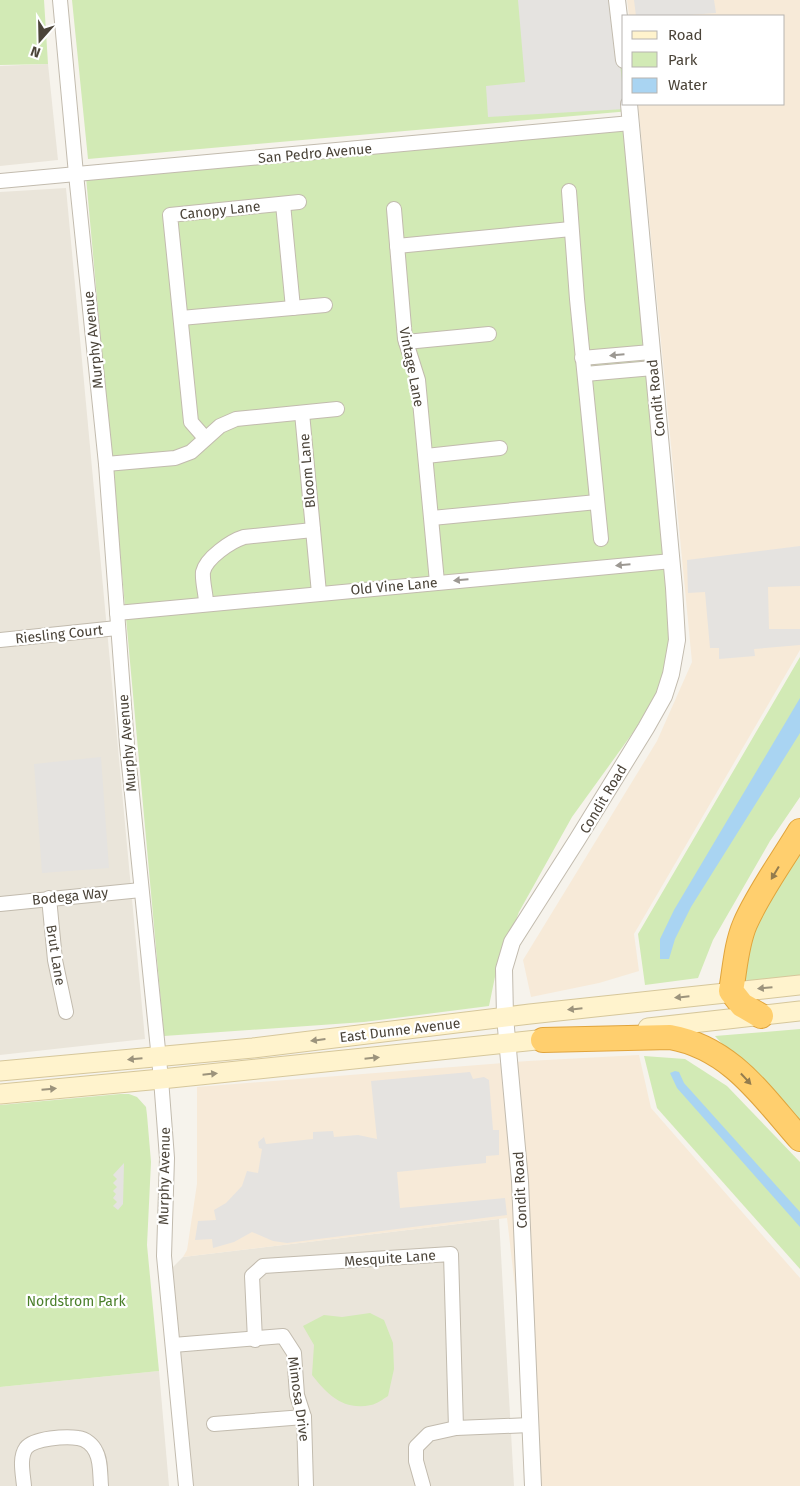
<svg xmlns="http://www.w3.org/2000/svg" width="800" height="1486" font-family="'Fira Sans',sans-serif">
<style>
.residential{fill:#eae5da}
.commercial{fill:#f7ead8}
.green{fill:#d2eab5}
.parking{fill:#e5e3e0}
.water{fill:#a9d4f2}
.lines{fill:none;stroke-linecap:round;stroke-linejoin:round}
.minor-casing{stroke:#c2bbae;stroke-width:16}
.tertiary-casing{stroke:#c2bbae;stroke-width:18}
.secondary-casing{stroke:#d6c79b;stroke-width:21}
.motorway-casing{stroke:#e0a43c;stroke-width:26}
.minor{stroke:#fff;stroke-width:14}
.tertiary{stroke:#fff;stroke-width:16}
.secondary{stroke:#fff3cd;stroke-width:19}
.motorway{stroke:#ffcf6e;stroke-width:24}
.oneway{fill:#9c9892}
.oneway2{fill:#937c4e}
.oneway3{fill:#9c937c}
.labels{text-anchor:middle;stroke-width:4.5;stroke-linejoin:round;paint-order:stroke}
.street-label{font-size:14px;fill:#4b4439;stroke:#fff}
.park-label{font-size:14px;fill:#4a7f2a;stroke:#fff}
</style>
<rect width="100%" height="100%" fill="#f6f3ec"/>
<!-- residential -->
<g class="residential">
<path d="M48,64l10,96 -58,6v-100z"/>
<path d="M66,188l79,851 -145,16v-863z"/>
<path d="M499,1219l15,267h-325l-18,-217 12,-12z"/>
<path d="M159,1371l10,115h-169v-99z"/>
</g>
<!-- commercial -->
<g class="commercial">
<path d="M627,0h173v650l-166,284 5,37 -40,12 -68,14 -8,-37 134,-219 35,-79 -54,-558h146v-88h-155z"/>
<path d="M639,1055l12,53 149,170v208h-262l-31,-268 -324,39 4,-7 10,-66v-97l331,-26z"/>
</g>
<!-- green -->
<g class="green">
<path d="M0,0h44l4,64 -48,1z"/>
<path d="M72,0h545l7,58v46l6,7 -542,48z"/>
<path d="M626,131l50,501 -21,70 -83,115 -53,95 -23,60 -7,34 -125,16 -200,14 -78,-859z"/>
<path d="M800,657v140l-30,44 -57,99 -15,38 -53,7 -7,-51z"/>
<path d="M800,850v125l-58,7 11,-51z"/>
<path d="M800,1029v101l-85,-94z"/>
<path d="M644,1056l41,3 42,27 73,76v107l-143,-161z"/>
<path d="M120,1094h9l8,3 9,10 1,8 4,47 -4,83 12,126 -159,16v-282z"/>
<path d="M370,1313l14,7 9,23 1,26 -6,27c-5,3 -11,8 -17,9 -28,6 -44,-11 -59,-30l2,-30 -11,-19 21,-11 18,2z"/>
</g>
<!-- parking -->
<g class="parking">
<path d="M518,0h95l12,109 -137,8 -2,-31 39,-4z"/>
<path d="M634,0h80l2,13 -40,3h-40z"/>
<path d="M800,546v40l-32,1 1,42h31v16l-46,4 1,7 -36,3v-11h-9l-5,-56 -17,1 -1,-33z"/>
<path d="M101,757l8,111 -67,5 -8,-109z"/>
<path d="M470,1072l3,7 11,-2 5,3 4,50h6v25l-13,1v7l-89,9 3,36 105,-10 2,17 -220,28 -14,-2 -21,-9 -18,10 -21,6 -1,-9 -17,1 3,-19 18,-1 -2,-10 12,-7 16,-17 5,-15 11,2 4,-24 -3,-1 -1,-6 6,-5 2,7 47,-5v-7l20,-1 1,6 24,-2 19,4 -6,-58z"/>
<path d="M124,1163l-1,41 -5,6 -5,-4 4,-4 -4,-4 3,-4 -3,-3 4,-4 -4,-4 4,-4 -4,-4z"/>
</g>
<!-- water -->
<g class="water">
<path d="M800,698v35l-109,174 -16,32 -6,20h-9v-20l14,-29z"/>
<path d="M675,1071l4,1 5,11 116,129v15l-123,-139 -7,-15z"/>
</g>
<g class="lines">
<defs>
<g id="minor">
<path d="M60,0l16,174 30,290 21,281 34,334 6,79 -3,98 22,230"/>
<path d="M0,181l631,-58"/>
<path d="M569,191l8,108 24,240"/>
<path d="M283,204l10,104"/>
<path d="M394,209l11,130 13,41 19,202"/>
<path d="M397,246l174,-17"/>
<path d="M181,318l144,-13"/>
<path d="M406,342l83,-8"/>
<path d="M582,358l69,-6"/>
<path d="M585,374l68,-6"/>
<path d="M302,413l17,180"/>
<path d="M205,438l-14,-16 -21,-207 129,-13"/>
<path d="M426,456l74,-8"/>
<path d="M106,464l69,-6 16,-6 29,-26 16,-7 101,-10"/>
<path d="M432,518l165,-16"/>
<path d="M206,603c0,-9 -4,-22 -3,-31 3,-14 28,-31 41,-35l69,-7"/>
<path d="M117,613l555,-52"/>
<path d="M0,640l117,-12"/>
<path d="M49,898l6,62 11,52"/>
<path d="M0,904l141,-14"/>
<path d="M255,1340l-3,-64 11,-10 188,-12 5,174"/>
<path d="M173,1345l110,-9 11,17 3,42 7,22 2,69"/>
<path d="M214,1424l90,-7"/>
<path d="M24,1486c-1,-12 -5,-28 2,-38 8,-10 40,-12 52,-10 8,1 15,7 18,14 5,9 4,23 5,34"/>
<path d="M423,1486l-7,-25v-14l13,-13 27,-6 74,-3"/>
</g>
<g id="tertiary">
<path d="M617,0l7,60"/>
<path d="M533,1486l-13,-305 -15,-164 -1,-48 8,-27 65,-102 69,-112 18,-32 7,-22 6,-34 -3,-52 -45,-484"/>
</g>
<g id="secondary">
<path d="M648,1028l152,-17"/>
<path d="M0,1071l253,-23 277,-34 270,-29"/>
<path d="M0,1094l161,-15 395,-41"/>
</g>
<g id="motorway">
<path d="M761,1016l-19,-11 -11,-14c4,-22 5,-46 14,-67 14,-32 37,-63 55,-93"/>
<path d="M543,1040l127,-3c61,11 92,59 130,102"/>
</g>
</defs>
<!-- minor casing -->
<use href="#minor" class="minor-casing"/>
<!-- tertiary casing -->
<use href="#tertiary" class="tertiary-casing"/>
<!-- secondary casing -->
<use href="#secondary" class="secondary-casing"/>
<!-- motorway casing -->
<use href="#motorway" class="motorway-casing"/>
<!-- minor -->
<use href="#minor" class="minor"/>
<!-- tertiary -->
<use href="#tertiary" class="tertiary"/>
<!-- secondary -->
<use href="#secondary" class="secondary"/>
<!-- motorway -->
<use href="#motorway" class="motorway"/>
</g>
<!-- one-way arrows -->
<defs><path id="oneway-solid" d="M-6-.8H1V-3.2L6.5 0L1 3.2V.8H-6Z" transform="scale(1.25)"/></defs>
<g class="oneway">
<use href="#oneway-solid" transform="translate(617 355) rotate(175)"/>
<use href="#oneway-solid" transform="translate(623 565) rotate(175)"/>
<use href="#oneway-solid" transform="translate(461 580) rotate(175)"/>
</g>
<g class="oneway2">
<use href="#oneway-solid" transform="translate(775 873) rotate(121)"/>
<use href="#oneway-solid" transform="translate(746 1079) rotate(47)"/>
</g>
<g class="oneway3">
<use href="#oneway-solid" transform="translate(765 988) rotate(175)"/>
<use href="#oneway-solid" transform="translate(682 997) rotate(174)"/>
<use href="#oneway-solid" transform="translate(575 1009) rotate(174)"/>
<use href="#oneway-solid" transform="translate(318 1040) rotate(173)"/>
<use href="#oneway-solid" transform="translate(372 1058) rotate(-6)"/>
<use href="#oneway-solid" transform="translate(135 1059) rotate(175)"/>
<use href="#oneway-solid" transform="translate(210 1074) rotate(-6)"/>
<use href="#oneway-solid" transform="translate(49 1089) rotate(-5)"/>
</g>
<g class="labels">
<!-- street labels -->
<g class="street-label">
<text transform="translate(315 153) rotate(-5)" y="5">San Pedro Avenue</text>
<text transform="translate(220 210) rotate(-6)" y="5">Canopy Lane</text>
<text transform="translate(93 340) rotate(-96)" y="5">Murphy Avenue</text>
<text transform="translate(412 367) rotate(79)" y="5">Vintage Lane</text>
<text transform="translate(656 398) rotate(-96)" y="5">Condit Road</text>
<text transform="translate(307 471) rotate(-95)" y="5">Bloom Lane</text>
<text transform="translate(394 586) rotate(-5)" y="5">Old Vine Lane</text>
<text transform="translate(59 634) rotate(-6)" y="5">Riesling Court</text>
<text transform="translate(127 743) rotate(-95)" y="5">Murphy Avenue</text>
<text transform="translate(603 799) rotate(-59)" y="5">Condit Road</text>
<text transform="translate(70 896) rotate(-6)" y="5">Bodega Way</text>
<text transform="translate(56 955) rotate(81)" y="5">Brut Lane</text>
<text transform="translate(400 1030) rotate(-7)" y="5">East Dunne Avenue</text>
<text transform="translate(164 1176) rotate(-89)" y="5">Murphy Avenue</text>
<text transform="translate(520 1190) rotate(-93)" y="5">Condit Road</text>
<text transform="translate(390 1258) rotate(-4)" y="5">Mesquite Lane</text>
<text transform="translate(299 1399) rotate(82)" y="5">Mimosa Drive</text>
</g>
<!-- park labels -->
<g class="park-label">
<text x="76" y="1306">Nordstrom Park</text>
</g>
</g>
<!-- legend -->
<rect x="622" y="15" width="162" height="90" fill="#ffffff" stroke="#b7b4b0"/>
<rect x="632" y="31" width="25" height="8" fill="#fff3cd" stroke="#b7b4b0"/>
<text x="668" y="40" font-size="15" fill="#4b4439">Road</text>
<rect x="632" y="52" width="25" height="15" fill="#d2eab5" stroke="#b7b4b0"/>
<text x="668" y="65" font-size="15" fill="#4b4439">Park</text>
<rect x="632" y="78" width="25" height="15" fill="#a9d4f2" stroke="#b7b4b0"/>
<text x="668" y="90" font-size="15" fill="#4b4439">Water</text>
<!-- north arrow -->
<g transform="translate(40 40) rotate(200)" stroke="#ffffff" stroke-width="4" paint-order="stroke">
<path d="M0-4L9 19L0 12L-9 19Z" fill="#4b4439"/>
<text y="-8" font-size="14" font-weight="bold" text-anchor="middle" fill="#4b4439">N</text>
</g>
</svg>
